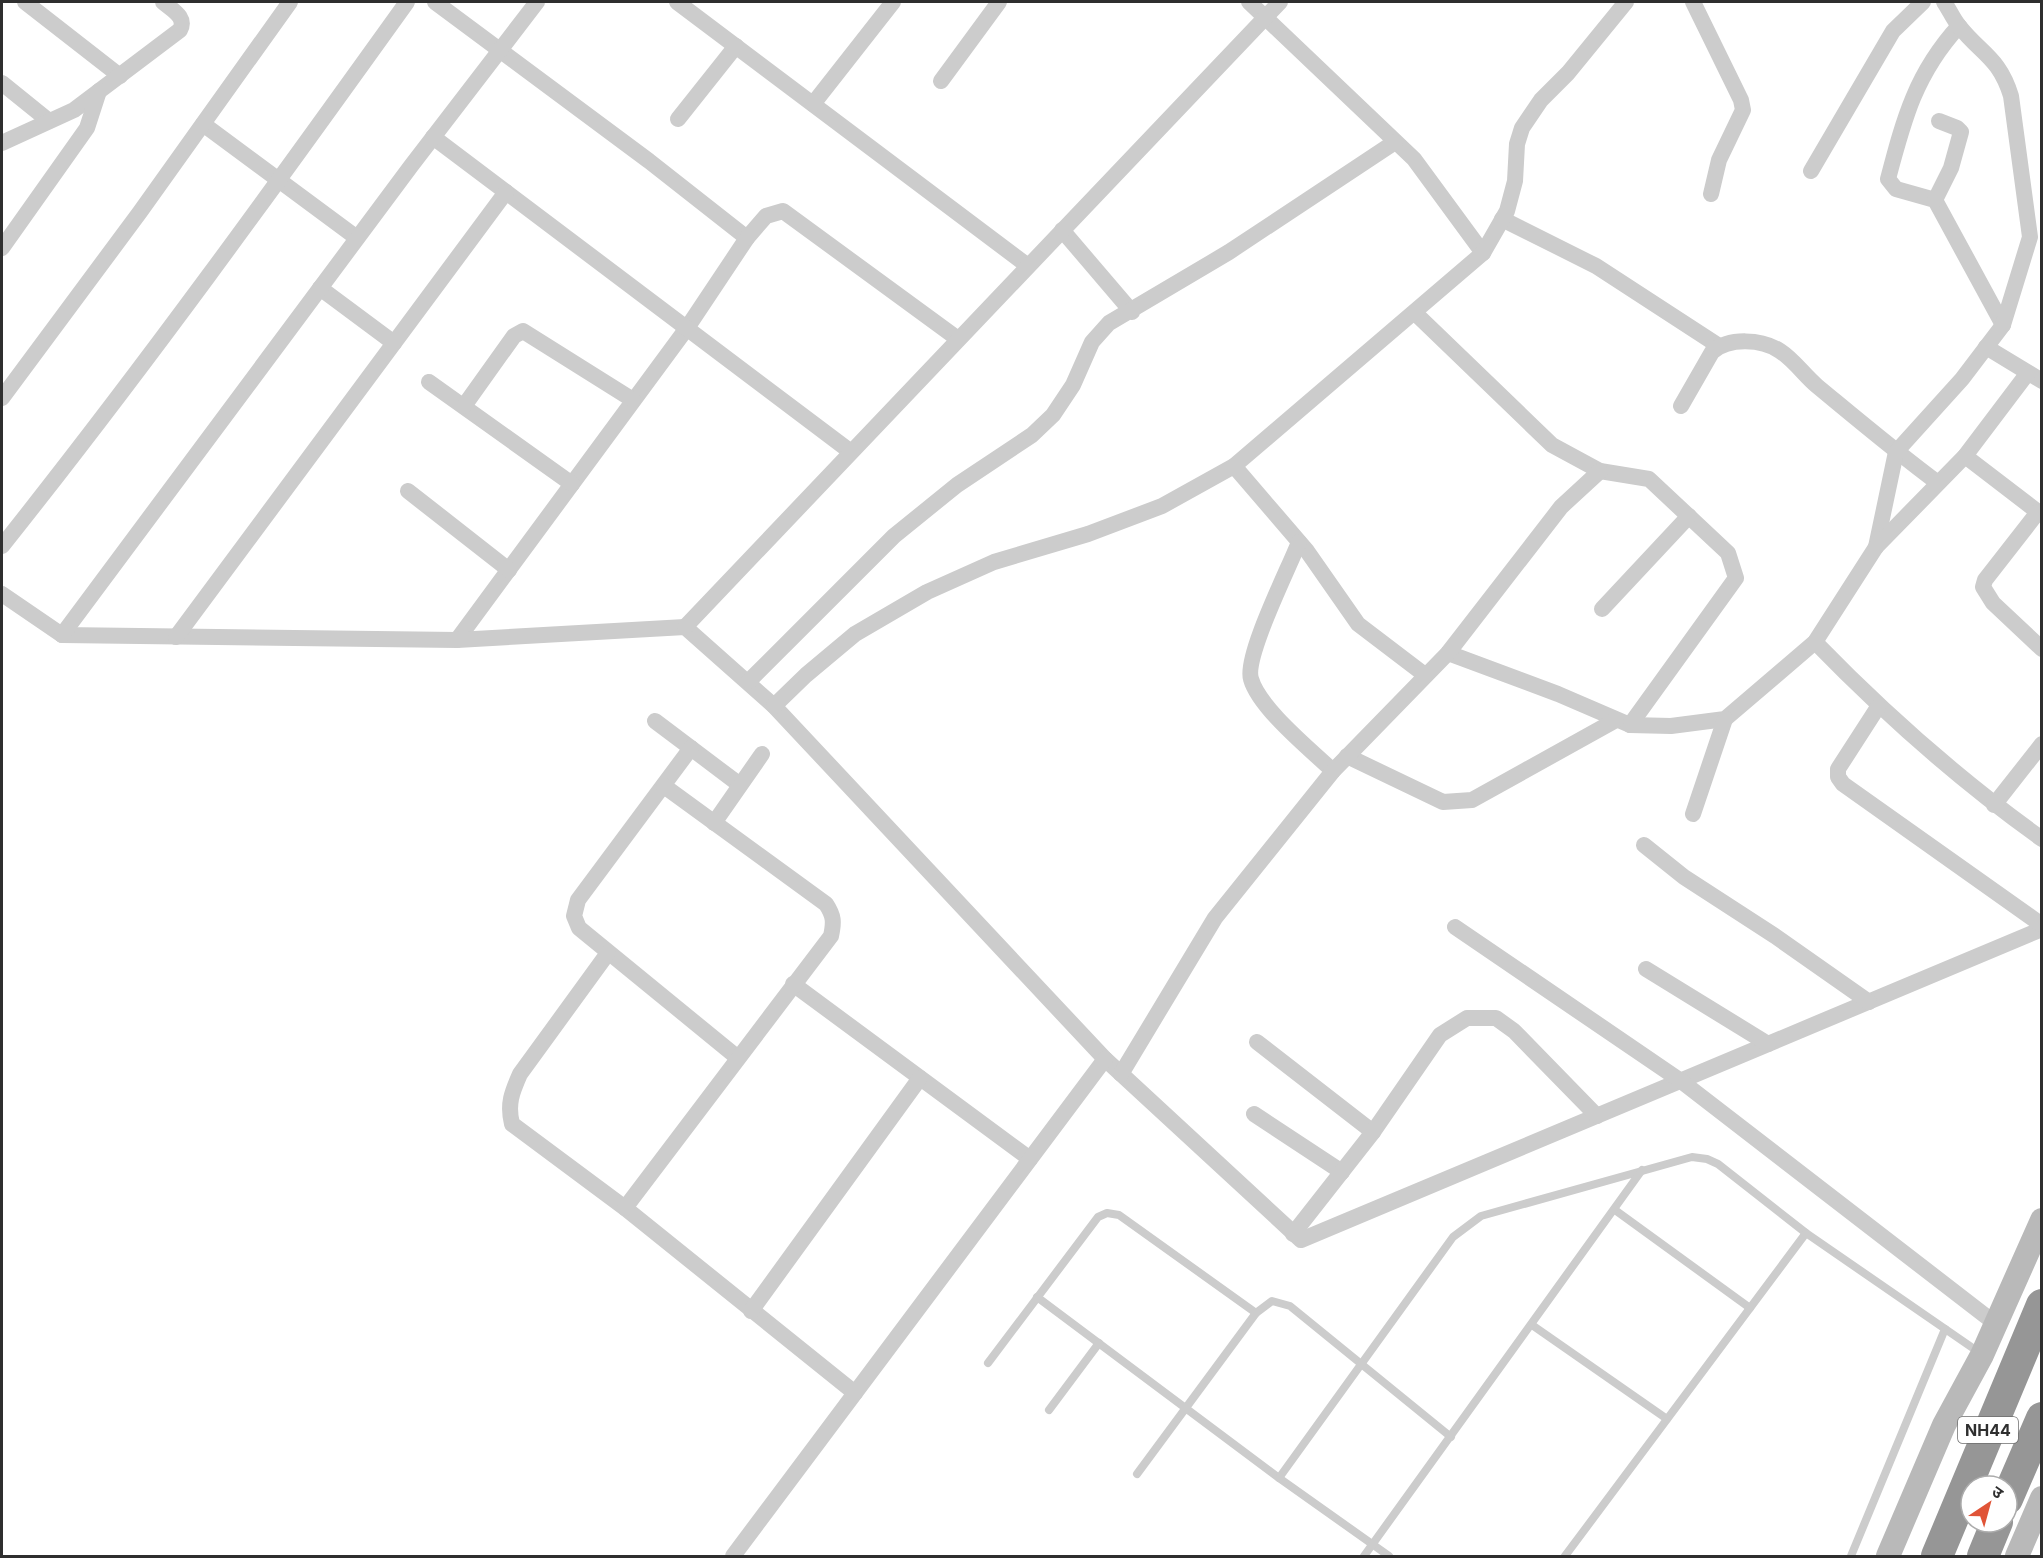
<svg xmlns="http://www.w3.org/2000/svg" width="2043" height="1558" font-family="Inter,'Noto Sans Devanagari',sans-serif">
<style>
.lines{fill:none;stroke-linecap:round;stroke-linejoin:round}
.lane{stroke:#ccc;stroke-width:8}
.street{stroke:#ccc;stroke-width:16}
.secondary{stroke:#b9b9b9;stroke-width:24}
.highway{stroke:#969696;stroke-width:32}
.labels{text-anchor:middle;stroke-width:6;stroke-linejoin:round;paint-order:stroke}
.shield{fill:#fff;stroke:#6d6d6d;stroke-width:1.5}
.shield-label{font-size:16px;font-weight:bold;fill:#2f2f2f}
</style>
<rect width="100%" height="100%" fill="#fff"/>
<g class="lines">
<!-- lane -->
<g class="lane">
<path d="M1615,1210l135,98"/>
<path d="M1037,1297l242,181 110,78"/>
<path d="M1532,1325l135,94"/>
<path d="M988,1363l110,-146 9,-4 12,2 137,98 16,-12 18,5 161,131"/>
<path d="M1049,1410l50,-67"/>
<path d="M1137,1474l119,-161"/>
<path d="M1279,1478l174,-241 28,-21 211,-59 15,2 11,5 88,69 174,120"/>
<path d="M1364,1556l278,-386"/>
<path d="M1565,1556l241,-323"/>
<path d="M1851,1556l94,-227"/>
</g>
<!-- street -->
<g class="street">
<path d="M25,2l95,74"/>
<path d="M435,2l214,159 98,77 -60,90 -230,312"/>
<path d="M677,2l351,264"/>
<path d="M1249,2l165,157 69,94"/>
<path d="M1693,2l48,98 2,10 -24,50 -8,34"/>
<path d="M1959,26c-43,47 -55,92 -71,153l8,10 39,11 68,125"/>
<path d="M941,81l58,-79"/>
<path d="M2,83l47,38"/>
<path d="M813,104l80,-102"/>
<path d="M678,119l58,-73"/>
<path d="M203,124l154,114"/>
<path d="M433,137l418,315"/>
<path d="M2,143l72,-33 106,-80c7,-13 -8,-20 -17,-28"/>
<path d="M1811,171l82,-140 30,-29"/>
<path d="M1935,200l16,-32 10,-36 -4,-4 -18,-7"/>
<path d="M1502,219l94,47 123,80"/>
<path d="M1062,230l70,82"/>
<path d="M747,238l19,-22 17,-5 175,128"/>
<path d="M2,248l85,-120 12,-37"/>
<path d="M320,288l74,55"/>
<path d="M1415,313l137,132 48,26 49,8 79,74 8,25 -106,147"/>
<path d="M1986,347l56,34"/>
<path d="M429,382l143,102"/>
<path d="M2,398l138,-186 150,-210"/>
<path d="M464,406l50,-70 9,-5 110,69"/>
<path d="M1681,406l31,-54c17,-15 50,-13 68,-1 14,9 24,24 37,35 40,33 79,66 121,97"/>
<path d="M1965,456l77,59"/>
<path d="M1234,466l73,85 51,73 67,51"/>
<path d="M408,491l101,79"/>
<path d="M2038,512l-53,68 -2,7 10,16 49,46"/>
<path d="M1299,542c-10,26 -55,115 -48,137 8,29 60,71 82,92"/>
<path d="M2,546c141,-177 273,-360 405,-544"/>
<path d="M1876,547l20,-95 66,-73 41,-54 27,-88 -19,-141c-12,-39 -30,-42 -52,-70 -6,-7 -10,-17 -15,-24"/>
<path d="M2,594l60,41 395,5 228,-13 89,79 331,353 196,181 741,-311"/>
<path d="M1602,609l87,-93"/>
<path d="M685,627l595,-625"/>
<path d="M62,635l349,-469 126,-164"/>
<path d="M176,637l330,-445"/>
<path d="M1815,642c71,73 143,137 227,197"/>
<path d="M1448,653l110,41 72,31 41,1 54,-7 90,-77 61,-95 89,-91 62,-82"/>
<path d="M749,681l145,-145 63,-51 75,-50 21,-20 20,-30 19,-43 17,-19 120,-71 166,-110"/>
<path d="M774,706l32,-31 49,-41 72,-42 67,-30 94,-28 74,-28 72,-40 249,-213 24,-42 8,-30 2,-37 5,-16 19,-28 27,-27 58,-71"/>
<path d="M1878,707l-40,62v8l5,7 199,141"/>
<path d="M655,721l85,64"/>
<path d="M691,748l-113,152 -4,16 5,12 159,130"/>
<path d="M1347,756l96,46 29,-2 144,-80"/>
<path d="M1994,805l48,-61"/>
<path d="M1693,814l32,-95"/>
<path d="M714,823l48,-69"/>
<path d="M1644,845l40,32 91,59 94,66"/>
<path d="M1455,927l226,154 315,243"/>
<path d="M608,953l-88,121c-8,18 -13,30 -8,50l113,84 230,185"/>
<path d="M1646,969l122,75"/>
<path d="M793,984l237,175"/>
<path d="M1257,1042l116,90"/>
<path d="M1121,1074l94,-156 118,-147 115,-118 113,-146 39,-36"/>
<path d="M1254,1114l88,58"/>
<path d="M625,1208l206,-272c3,-14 3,-20 -5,-32l-162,-118"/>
<path d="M1293,1234l80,-102 67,-97 27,-17h29l18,13 83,85"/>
<path d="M751,1311l169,-233"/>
<path d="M733,1556l372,-497"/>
</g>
<!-- secondary -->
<g class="secondary">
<path d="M1888,1556l56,-131 38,-70 60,-135"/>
<path d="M2017,1556l25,-58"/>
</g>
<!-- highway -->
<g class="highway">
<path d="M2007,1499l35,-81"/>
<path d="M1937,1556l105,-251"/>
<path d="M1983,1556l14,-34"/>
</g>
</g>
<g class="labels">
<!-- shield labels -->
<rect class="shield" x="1958" y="1417" width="60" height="26" rx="4.5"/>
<g class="shield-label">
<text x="1988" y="1436">NH44</text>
</g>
</g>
<!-- border -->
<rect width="2043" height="1558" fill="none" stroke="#2f2f2f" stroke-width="6"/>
<!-- north arrow -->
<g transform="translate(1989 1504) rotate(36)"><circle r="28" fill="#ffffff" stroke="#acacac" stroke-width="1.5"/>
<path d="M0-4.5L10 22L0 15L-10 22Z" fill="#e05437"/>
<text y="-9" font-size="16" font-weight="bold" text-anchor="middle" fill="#2f2f2f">उ</text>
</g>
</svg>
